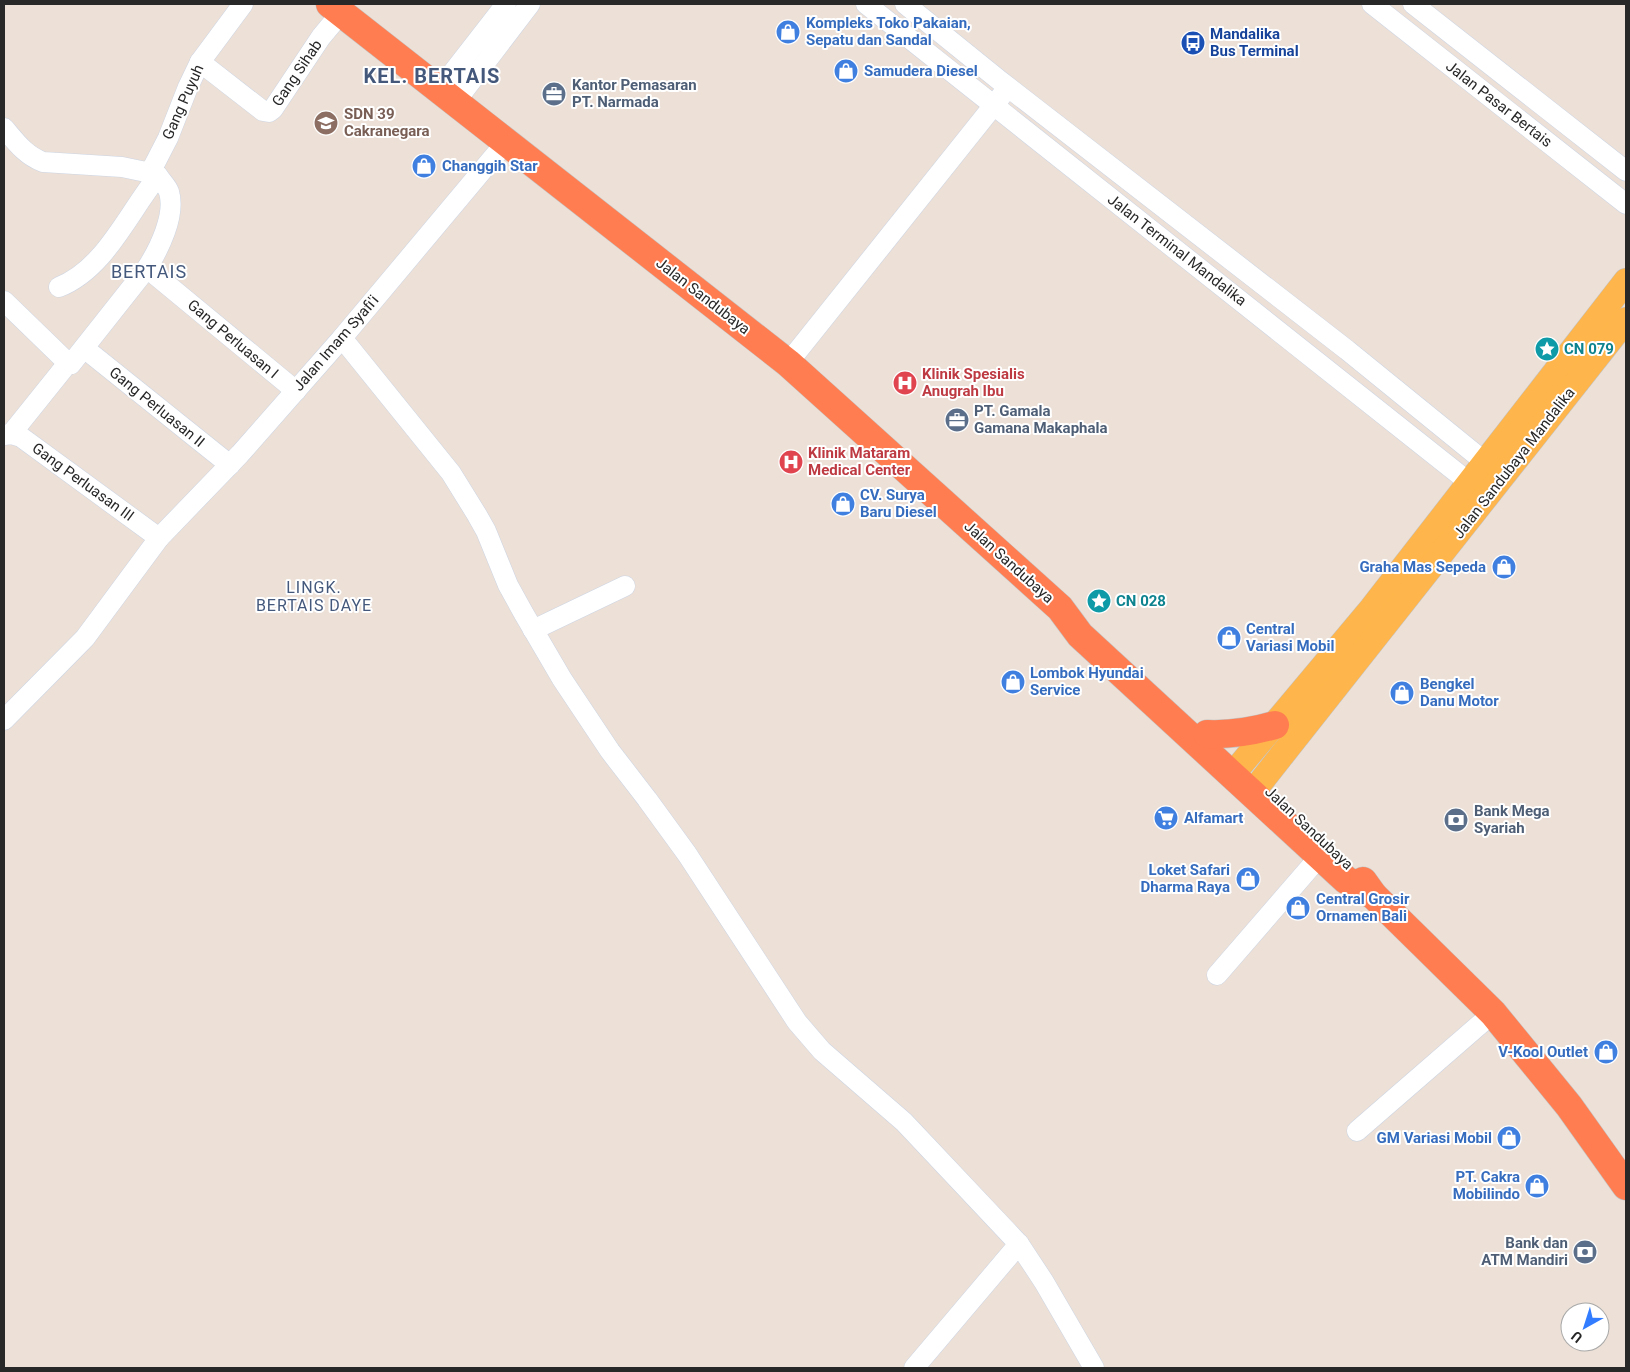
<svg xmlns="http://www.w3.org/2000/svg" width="1630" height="1372" font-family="Roboto,sans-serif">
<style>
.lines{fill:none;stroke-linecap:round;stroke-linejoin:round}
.minor-casing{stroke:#cdd5e3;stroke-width:21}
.major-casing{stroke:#c3c3c3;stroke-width:26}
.highway-casing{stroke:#c3c3c3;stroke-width:29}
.minor{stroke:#fff;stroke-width:20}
.major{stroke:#feb54b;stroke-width:25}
.highway{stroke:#ff7d50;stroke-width:28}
.labels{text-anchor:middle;stroke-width:4;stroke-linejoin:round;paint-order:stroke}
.shop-label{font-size:15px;font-weight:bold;fill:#366cbe;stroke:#fff;text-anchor:start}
.transit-label{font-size:15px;font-weight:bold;fill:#164399;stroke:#fff;text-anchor:start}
.street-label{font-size:15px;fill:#282828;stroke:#fff}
.service-label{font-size:15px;font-weight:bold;fill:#4e5e75;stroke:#fff;text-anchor:start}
.education-label{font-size:15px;font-weight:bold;fill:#785e54;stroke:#fff;text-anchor:start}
.culture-label{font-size:15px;font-weight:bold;fill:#0d838f;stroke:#fff;text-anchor:start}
.health-label{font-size:15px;font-weight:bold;fill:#be3a42;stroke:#fff;text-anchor:start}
.neighbourhood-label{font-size:16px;letter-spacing:1px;fill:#44587c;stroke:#fff}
.quarter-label{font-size:18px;letter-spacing:1px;fill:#44587c;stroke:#fff}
.district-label{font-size:20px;font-weight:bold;letter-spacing:1px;fill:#44587c;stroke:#fff}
</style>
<rect width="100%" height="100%" fill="#ece0d7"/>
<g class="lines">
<defs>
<g id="minor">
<path d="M866,4l614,487"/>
<path d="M905,4l94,76 348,270 149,121"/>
<path d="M1372,4l254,200"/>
<path d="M1413,4l213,167"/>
<path d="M200,62l63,49 6,1 4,-3 48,-72 20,-24"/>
<path d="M440,89l66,-85"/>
<path d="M456,101l74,-97"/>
<path d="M4,128c12,14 21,27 39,34l79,5 24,5 6,-3 16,-31 20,-51 12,-25 43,-58"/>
<path d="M147,268l149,123"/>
<path d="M59,287c46,-18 69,-74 99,-111l-6,-7"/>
<path d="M4,301l64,62"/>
<path d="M342,338l109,135 26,42 9,16 22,54 16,29 38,65 48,72 37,48 40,55 110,168 25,29 82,71 115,122 25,38 50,86"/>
<path d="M84,348l146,117"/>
<path d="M788,363l214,-268"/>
<path d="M11,434l57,-71 3,1 76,-96c12,-19 29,-53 22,-76 -2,-6 -8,-11 -11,-16"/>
<path d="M4,435l7,-1 10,3 138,101"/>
<path d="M533,630l92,-44"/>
<path d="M4,720l81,-82 74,-100 81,-84 102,-116 165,-197"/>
<path d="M1217,975l103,-119"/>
<path d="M1357,1131l136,-118"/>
<path d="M914,1368l105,-124"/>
</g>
<g id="major">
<path d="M1232,775l140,-167 254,-327"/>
<path d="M1252,793l374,-473"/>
</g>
<g id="highway">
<path d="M330,4l458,359 272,245 20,27 266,245 27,15"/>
<path d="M1207,734c25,1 44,-2 68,-9"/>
<path d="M1363,881l10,14 120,118 76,93 57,80"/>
</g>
</defs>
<!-- minor casing -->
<use href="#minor" class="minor-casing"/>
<!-- major casing -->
<use href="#major" class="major-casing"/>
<!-- highway casing -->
<use href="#highway" class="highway-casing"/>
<!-- minor -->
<use href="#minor" class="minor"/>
<!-- major -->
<use href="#major" class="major"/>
<!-- highway -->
<use href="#highway" class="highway"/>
</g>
<!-- icons -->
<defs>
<symbol id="shop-disc" viewBox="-11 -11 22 22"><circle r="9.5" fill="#3f7fe0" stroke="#fff"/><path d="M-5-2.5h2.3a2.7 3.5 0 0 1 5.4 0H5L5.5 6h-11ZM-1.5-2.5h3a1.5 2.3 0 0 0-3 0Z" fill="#fff"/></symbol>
<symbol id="bus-disc" viewBox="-11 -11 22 22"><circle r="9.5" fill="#1a4fb4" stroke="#fff"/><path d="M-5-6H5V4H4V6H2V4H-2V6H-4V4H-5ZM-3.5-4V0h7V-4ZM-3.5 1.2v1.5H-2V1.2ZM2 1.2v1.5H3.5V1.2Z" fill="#fff"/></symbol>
<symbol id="office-disc" viewBox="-11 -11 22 22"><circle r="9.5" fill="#5c6f8a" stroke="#fff"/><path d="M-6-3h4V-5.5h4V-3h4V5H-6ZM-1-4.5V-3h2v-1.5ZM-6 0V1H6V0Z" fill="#fff"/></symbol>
<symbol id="school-disc" viewBox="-11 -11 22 22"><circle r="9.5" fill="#8d6e63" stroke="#fff"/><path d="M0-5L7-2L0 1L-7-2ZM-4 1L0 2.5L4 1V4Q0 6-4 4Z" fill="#fff"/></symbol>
<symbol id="sight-disc" viewBox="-11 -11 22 22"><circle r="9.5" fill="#0f9aa8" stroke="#fff"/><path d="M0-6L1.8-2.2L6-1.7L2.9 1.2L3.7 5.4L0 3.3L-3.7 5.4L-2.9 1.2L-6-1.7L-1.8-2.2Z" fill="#fff"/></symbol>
<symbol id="hospital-disc" viewBox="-11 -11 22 22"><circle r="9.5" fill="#e0444e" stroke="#fff"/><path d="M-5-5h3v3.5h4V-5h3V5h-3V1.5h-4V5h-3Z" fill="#fff"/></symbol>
<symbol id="supermarket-disc" viewBox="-11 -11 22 22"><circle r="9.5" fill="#3f7fe0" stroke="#fff"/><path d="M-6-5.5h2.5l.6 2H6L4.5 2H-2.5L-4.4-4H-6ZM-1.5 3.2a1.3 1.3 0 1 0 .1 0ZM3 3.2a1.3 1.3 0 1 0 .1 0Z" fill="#fff"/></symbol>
<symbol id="bank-disc" viewBox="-11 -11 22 22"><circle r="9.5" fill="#5c6f8a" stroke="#fff"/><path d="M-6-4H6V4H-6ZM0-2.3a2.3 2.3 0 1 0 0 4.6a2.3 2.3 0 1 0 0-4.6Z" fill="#fff"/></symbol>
</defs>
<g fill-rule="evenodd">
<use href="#shop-disc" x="774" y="18" width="28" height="28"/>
<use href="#bus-disc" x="1179" y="29" width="28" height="28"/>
<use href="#shop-disc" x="832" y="57" width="28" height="28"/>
<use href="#office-disc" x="540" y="80" width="28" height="28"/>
<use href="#school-disc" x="312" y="109" width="28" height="28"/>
<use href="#shop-disc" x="410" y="152" width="28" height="28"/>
<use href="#sight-disc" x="1533" y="335" width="28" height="28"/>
<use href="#hospital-disc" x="891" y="369" width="28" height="28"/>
<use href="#office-disc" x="943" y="406" width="28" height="28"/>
<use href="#hospital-disc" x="777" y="448" width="28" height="28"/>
<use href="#shop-disc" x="829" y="490" width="28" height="28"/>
<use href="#shop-disc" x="1490" y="553" width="28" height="28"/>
<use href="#sight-disc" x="1085" y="587" width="28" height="28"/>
<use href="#shop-disc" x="1215" y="624" width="28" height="28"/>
<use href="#shop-disc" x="999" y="668" width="28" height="28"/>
<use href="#shop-disc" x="1388" y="679" width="28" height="28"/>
<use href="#supermarket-disc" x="1152" y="804" width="28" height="28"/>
<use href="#bank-disc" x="1442" y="806" width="28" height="28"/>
<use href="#shop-disc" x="1234" y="865" width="28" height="28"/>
<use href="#shop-disc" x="1284" y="894" width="28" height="28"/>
<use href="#shop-disc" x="1592" y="1038" width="28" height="28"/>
<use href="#shop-disc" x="1495" y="1124" width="28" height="28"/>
<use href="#shop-disc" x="1523" y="1172" width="28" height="28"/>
<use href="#bank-disc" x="1571" y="1238" width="28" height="28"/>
</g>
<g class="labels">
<!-- shop labels -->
<g class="shop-label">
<text x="806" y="28">Kompleks Toko Pakaian,<tspan x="806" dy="17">Sepatu dan Sandal</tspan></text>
<text x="864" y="76">Samudera Diesel</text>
<text x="442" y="171">Changgih Star</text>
<text x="860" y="500">CV. Surya<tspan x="860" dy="17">Baru Diesel</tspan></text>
<text x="1486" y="572" text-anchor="end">Graha Mas Sepeda</text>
<text x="1246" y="634">Central<tspan x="1246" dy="17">Variasi Mobil</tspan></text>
<text x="1030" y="678">Lombok Hyundai<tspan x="1030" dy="17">Service</tspan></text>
<text x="1420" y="689">Bengkel<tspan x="1420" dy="17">Danu Motor</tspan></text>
<text x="1184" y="823">Alfamart</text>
<text x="1230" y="875" text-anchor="end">Loket Safari<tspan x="1230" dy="17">Dharma Raya</tspan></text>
<text x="1316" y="904">Central Grosir<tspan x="1316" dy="17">Ornamen Bali</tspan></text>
<text x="1588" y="1057" text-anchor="end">V-Kool Outlet</text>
<text x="1492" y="1143" text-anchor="end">GM Variasi Mobil</text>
<text x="1520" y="1182" text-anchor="end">PT. Cakra<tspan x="1520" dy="17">Mobilindo</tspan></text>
</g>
<!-- transit labels -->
<g class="transit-label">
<text x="1210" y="39">Mandalika<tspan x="1210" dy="17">Bus Terminal</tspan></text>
</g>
<!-- street labels -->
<g class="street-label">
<text transform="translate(297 73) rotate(-56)" y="5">Gang Sihab</text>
<text transform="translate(183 102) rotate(-66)" y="5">Gang Puyuh</text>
<text transform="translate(1499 104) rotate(38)" y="5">Jalan Pasar Bertais</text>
<text transform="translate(1177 250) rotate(38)" y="5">Jalan Terminal Mandalika</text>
<text transform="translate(703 296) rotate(38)" y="5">Jalan Sandubaya</text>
<text transform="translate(233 339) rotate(40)" y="5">Gang Perluasan I</text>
<text transform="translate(336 343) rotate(-49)" y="5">Jalan Imam Syafi'i</text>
<text transform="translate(157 407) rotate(39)" y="5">Gang Perluasan II</text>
<text transform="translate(1514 463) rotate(-52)" y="5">Jalan Sandubaya Mandalika</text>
<text transform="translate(83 482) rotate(36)" y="5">Gang Perluasan III</text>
<text transform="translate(1009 562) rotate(42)" y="5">Jalan Sandubaya</text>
<text transform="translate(1309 828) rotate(43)" y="5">Jalan Sandubaya</text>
</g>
<!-- service labels -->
<g class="service-label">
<text x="572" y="90">Kantor Pemasaran<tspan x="572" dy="17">PT. Narmada</tspan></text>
<text x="974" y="416">PT. Gamala<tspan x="974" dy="17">Gamana Makaphala</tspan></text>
<text x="1474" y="816">Bank Mega<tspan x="1474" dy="17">Syariah</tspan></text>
<text x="1568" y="1248" text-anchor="end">Bank dan<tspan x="1568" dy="17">ATM Mandiri</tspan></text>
</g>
<!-- education labels -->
<g class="education-label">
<text x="344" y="119">SDN 39<tspan x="344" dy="17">Cakranegara</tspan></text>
</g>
<!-- culture labels -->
<g class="culture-label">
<text x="1564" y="354">CN 079</text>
<text x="1116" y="606">CN 028</text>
</g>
<!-- health labels -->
<g class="health-label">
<text x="922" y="379">Klinik Spesialis<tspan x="922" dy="17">Anugrah Ibu</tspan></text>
<text x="808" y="458">Klinik Mataram<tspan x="808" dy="17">Medical Center</tspan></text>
</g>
<!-- neighbourhood labels -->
<g class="neighbourhood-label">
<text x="314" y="593">LINGK.<tspan x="314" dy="18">BERTAIS DAYE</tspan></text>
</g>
<!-- quarter labels -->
<g class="quarter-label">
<text x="149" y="278">BERTAIS</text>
</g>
<!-- district labels -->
<g class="district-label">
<text x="432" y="83">KEL. BERTAIS</text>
</g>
</g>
<!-- border -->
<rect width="1630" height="1372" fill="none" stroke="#282828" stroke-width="10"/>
<!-- north arrow -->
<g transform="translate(1585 1327) rotate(219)"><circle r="24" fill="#ffffff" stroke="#a9a9a9"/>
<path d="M0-4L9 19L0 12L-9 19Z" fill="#327cff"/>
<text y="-8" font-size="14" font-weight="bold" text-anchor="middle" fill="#282828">U</text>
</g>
</svg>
